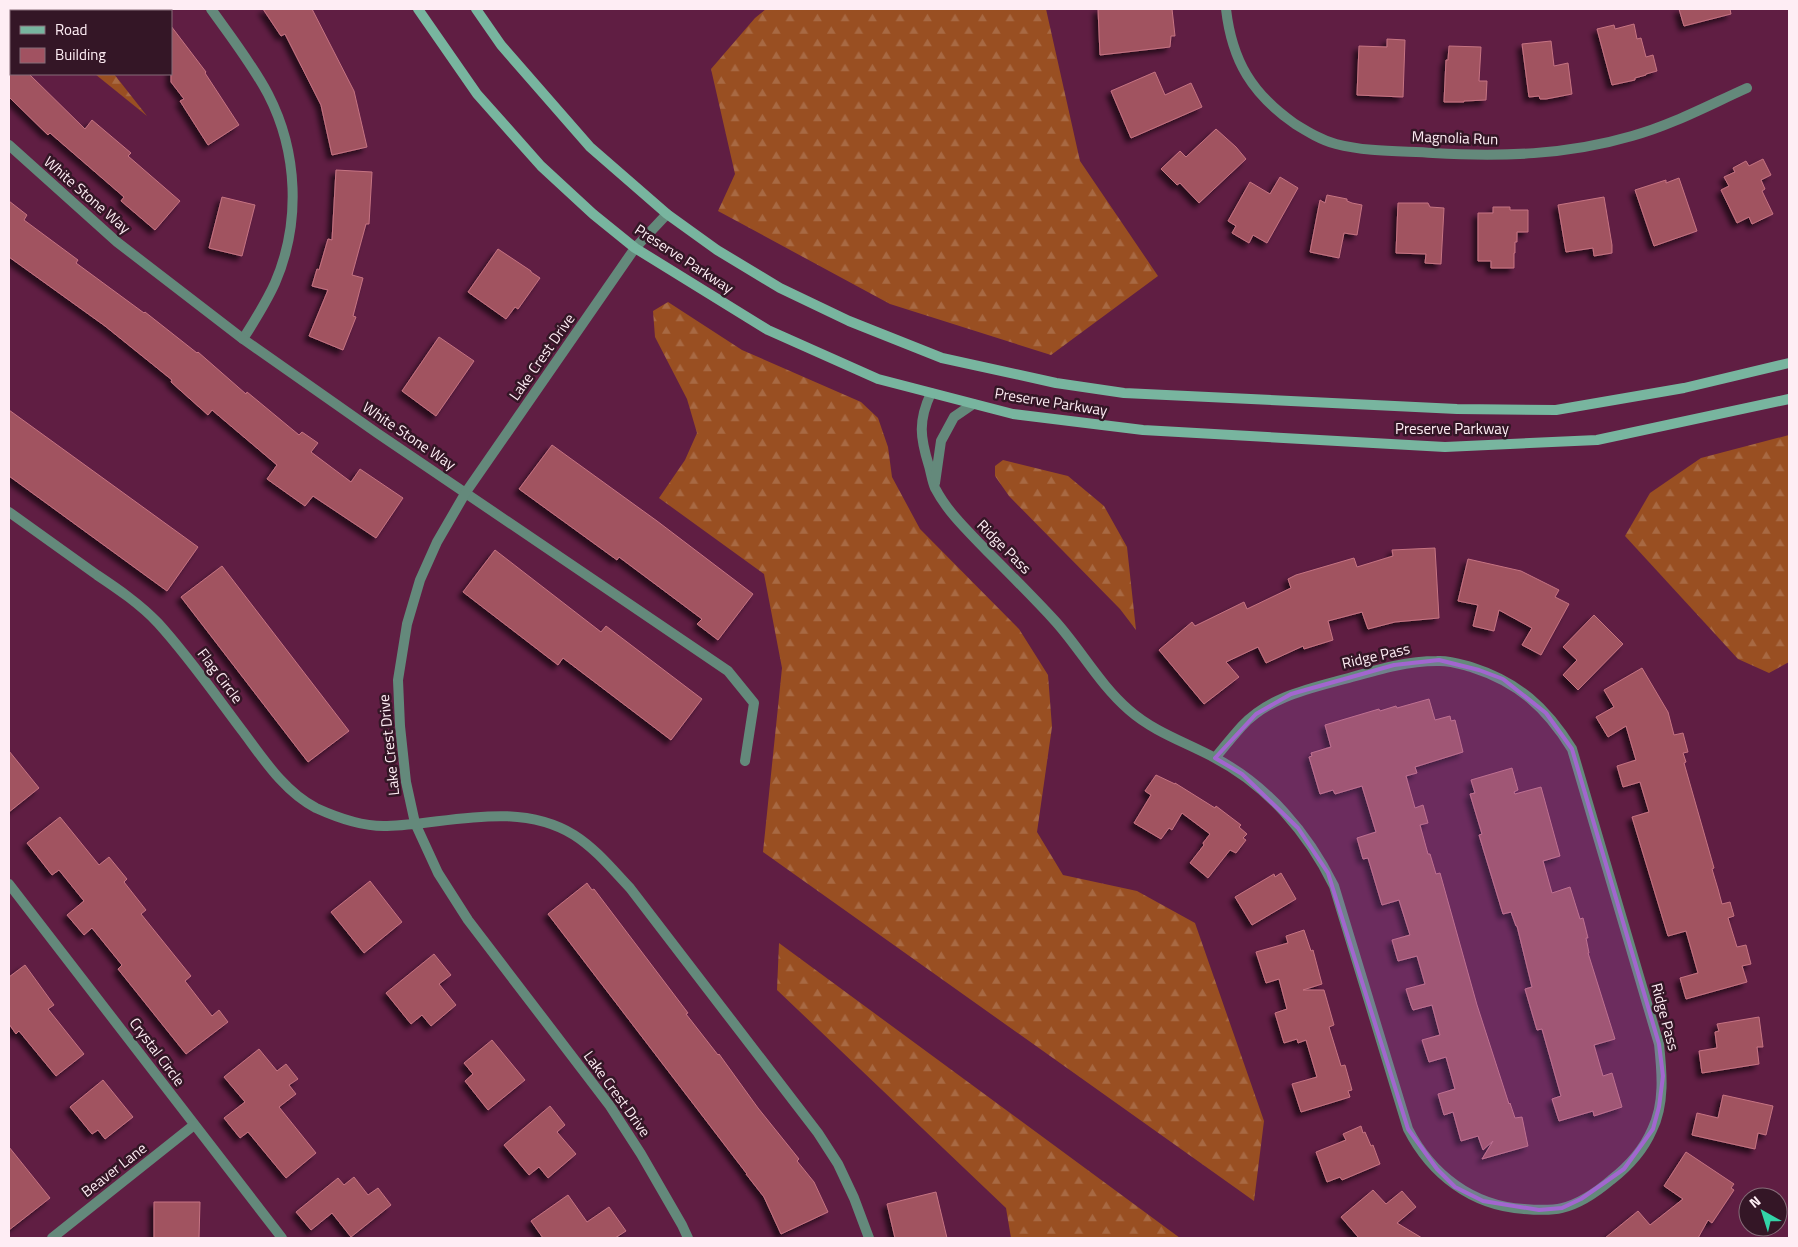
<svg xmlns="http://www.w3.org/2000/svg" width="1798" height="1247" font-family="'Titillium Web',sans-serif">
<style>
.forest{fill:url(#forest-firs)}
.building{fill:#a15261;stroke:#c67482;filter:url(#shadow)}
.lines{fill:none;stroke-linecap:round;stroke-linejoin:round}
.street{stroke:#64897b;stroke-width:10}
.secondary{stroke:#78b59f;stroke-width:10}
.marked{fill:#a266cf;fill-opacity:0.2;stroke:#a266cf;stroke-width:4;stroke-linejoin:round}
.labels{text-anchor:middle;stroke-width:5;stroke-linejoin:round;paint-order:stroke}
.street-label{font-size:15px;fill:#feedf4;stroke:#341626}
</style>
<defs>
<pattern id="forest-firs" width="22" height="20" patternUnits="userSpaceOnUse" patternTransform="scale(1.25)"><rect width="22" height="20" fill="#994f22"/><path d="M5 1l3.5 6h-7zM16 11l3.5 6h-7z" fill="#a86943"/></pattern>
<filter id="shadow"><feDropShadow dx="-4.5" dy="4.5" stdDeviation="2.5" flood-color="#0009"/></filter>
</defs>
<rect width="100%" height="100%" fill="#601e43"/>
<!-- forest -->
<g class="forest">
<path d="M766,9h280l34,152 78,115 -107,79 -161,-51 -172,-93 17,-37 -24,-105 44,-51z"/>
<path d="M95,74h19l33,42z"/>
<path d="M668,302l74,48 119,52 17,16 10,29 4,30 28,52 99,100 29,46 4,52 -15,105 26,43 74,16 58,32 69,198 -10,80 -491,-349 19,-184 -18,-94 -105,-76 26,-38 12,-27 -10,-34 -32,-62 -2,-26z"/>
<path d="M1789,435v227l-20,11 -31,-14 -113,-123 25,-43 51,-35z"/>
<path d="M1003,460l65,16 36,30 23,41 9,83 -16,-21 -111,-113 -14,-20v-10z"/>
<path d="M779,943l401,295h-169l-5,-30 -229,-218z"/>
</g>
<!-- building -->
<g class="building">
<path d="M263,9h49l42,82 13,56 -35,8 -11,-50 -36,-71 -4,2z"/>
<path d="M1098,9h74l3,27h-4l-1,11 -70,8z"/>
<path d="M1679,9h51l1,5 -47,12z"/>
<path d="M1634,24l3,15 4,-1 5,19 7,-2 4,16 -11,3v1l-11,3v2l-23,5 -15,-56 17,-4 1,4z"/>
<path d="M171,26l35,46 -1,1 34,52 -31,20 -28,-44 4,-2 -13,-17z"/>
<path d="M1387,39l18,1 -2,57 -46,-2 2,-49 28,1z"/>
<path d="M1551,41l3,25 14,-3 4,31 -26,5h-6l-1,-3 -10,1 -7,-53z"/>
<path d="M1449,46l32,1 -2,34h8l-1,19 -22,1v1h-20l2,-42h2z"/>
<path d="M1155,72l10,23 26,-12 11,24 -71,31 -20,-47z"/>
<path d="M9,74h20l56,55 7,-9 39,33 -3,3 52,45 -25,29 -34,-29 3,-4 -74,-64 -2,2 -39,-38z"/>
<path d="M1216,129l20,18 10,12 -47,44 -19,-20 -3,2 -16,-16 19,-18 6,6z"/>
<path d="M1763,159l8,16 -10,5 4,9 -3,2 11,23 -21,10 -3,-7 -12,6 -16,-33 8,-4 -5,-9 11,-5 -2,-4 13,-7 3,5z"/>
<path d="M336,170l36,2 -3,52h-3l-14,51 11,3 -10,38 3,1 -13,33 -34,-14 19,-46 -16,-4 5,-17 2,1 9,-31 4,1z"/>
<path d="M1280,177l18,11 -31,55 -14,-8 -4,8 -17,-10 4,-7 -8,-5 22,-39 20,12z"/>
<path d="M1679,178l18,53 -43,15 -19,-56 31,-10v3z"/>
<path d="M1327,195l20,4v2l5,2 10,2 -5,30 -13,-2 -5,25 -29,-6 10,-52 5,3z"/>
<path d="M222,197l33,8 -13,51 -33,-8z"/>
<path d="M1604,197l8,48v8l-18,3 -1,-8 -27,4 -8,-47z"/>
<path d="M9,201l18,14 -3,5 54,40 -2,3 68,50 1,-1 52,41 1,-1 48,42 1,-2 52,43 3,-3 16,11 -7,9 40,30 9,-13 43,29 -27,40 -63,-42 -8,10 -38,-27 10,-14 -65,-55 -4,5 -37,-33 1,-2 -67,-54 -96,-69z"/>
<path d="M1398,203h30l2,4 14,1 -3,56 -16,-1 1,-9 -30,-1z"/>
<path d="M1493,207h17v3h18v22h-11v10h-2v11h-1v15h-23v-7h-13v-48h15z"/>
<path d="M498,249l33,22v1l9,6 -22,31 -3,-2 -9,12 -38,-27z"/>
<path d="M439,337l35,24 -38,55 -34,-25z"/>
<path d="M9,410l189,137 -31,44 -158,-115z"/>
<path d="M552,445l105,76 96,73 -35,46 -21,-16 5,-5 -83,-62 -2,3 -98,-71z"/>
<path d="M1435,548l4,70 -44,4 -27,7 -6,-17 -34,9 5,19 -29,9 -1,-3 -37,17 -8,-16 -32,15 13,15 -35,27 -45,-54 33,-28 3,4 49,-24 3,7 44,-21 -3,-9 8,-4 58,-17 3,9 36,-11 -1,-6z"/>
<path d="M495,550l106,82 5,-6 96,73 -31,41 -108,-82 -5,7 -95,-73z"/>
<path d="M1468,559l53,12 38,19 -4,7 14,7 -28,51 -19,-10 10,-17 -33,-18 -5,21 -21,-5 5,-21 -20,-4z"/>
<path d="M222,566l127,165 -41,31 -127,-165z"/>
<path d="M1594,615l29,29 -45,46 -15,-15 14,-15 -14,-13z"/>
<path d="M1642,668l26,44 6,23 9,-2 5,19 -5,1 3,9 -2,1 30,105 -2,1 6,20 4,15 8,-2 4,14 -6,2 9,29 9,-2 5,19 -9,2 5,16 -61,17 -6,-21 18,-5 -12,-42 -18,5 -36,-119 17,-5 -9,-30 -17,5 -6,-21 19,-6 -10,-34 -18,11 -12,-20 18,-10 -10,-17z"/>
<path d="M1429,699l6,21 15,-4 1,5 4,-1 8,32 -48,15 2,6 -11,3 9,32 8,-3 5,18 -8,2 8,29h2l6,20 4,-1 37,132 32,99 1,-1 5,15 7,-1 6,29 -46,13 11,-18 -10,9 -5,-14 -17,5 -8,-29 -9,3 -6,-21 17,-5 -9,-32 -17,5 -7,-22 18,-5 -8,-30 -19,5 -2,-5 -5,-16 19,-5 -8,-28 -19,5 -6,-21 18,-5 -11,-35 -17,5 -14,-47 -5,1 -6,-21 19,-6 -14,-46 -27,8 -2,-4 -13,4 -11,-37 3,-1 -1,-3 20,-6 -6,-22 54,-16 1,2 16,-5 1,2z"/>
<path d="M9,751l30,37 -30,24z"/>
<path d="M1512,768l6,22 -4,2 1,2 26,-7 19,69 -17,5 9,32 18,-6 10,32 3,-1 5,20h-2l3,15h-1l27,86 -21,6 9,31 9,-3 10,34 -28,9 -1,-5 -34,10 -7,-22 9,-3 -19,-67 -5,1 -12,-41 7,-2 -15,-61h-1l-5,-14 -8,2 -24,-79 3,-1 -12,-40 5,-1 -4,-13z"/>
<path d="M1156,775l19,9v-1l40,25 1,-2 25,19 -2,2 8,7 -4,4 3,2 -10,13 -6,-3 -22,28 -18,-15 14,-18 -1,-2 7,-9 -28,-21 -10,17 -3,-2 -8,11 -27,-16 17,-28 -6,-4z"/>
<path d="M60,817l39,48 10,-8 18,22 -3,3 22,28 -5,4 50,62 -6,5 27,35 7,-6 9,12 -42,32 -68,-85 4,-4 -30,-37 -8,7 -17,-20 17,-14 -25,-31 -7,5 -25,-32z"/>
<path d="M1281,873l15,26 -44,26 -17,-28 39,-23 1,3z"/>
<path d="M370,881l32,41 -38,31 -33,-41z"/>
<path d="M587,883l5,7 2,-1 22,29 72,95 -2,1 32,41 1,-1 39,54 41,51 -2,2 17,21 14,30 -47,22 -17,-37 -18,-23h1l-199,-260z"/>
<path d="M1304,930l7,21 2,-1 9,34 -19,6h21l10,35 -5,2 12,39 4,-1 7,25 -4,1 2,6 -49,15 -9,-28 25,-7 -11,-37 -8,3 -1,-4 -13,4 -9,-30 12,-4 -8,-30 -13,4 -10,-31 32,-9 -2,-7z"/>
<path d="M434,954l17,21 -12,9 17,21 -25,21 -9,-11 -11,9 -25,-31z"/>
<path d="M25,965l29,40 -6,4 36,45 -28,22 -37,-45 -3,3 -7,-10v-47z"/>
<path d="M1759,1017l4,30h-6l2,17 -57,9 -3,-22 18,-3 -2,-16 4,-1 -2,-7z"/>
<path d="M492,1040l33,40 -37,30 -23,-29 8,-7 -9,-11z"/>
<path d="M259,1049l18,22 9,-7 12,15 -9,6 7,9 -17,13 37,46 -30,25 -38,-46 -8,6 -16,-20 21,-16 -21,-25z"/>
<path d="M103,1080l30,37 -28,22 -7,-9 -6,4 -22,-27z"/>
<path d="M1723,1095l50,11 -7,29 -8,-2 -3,16 -63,-14 5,-22 21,5z"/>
<path d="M550,1106l15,19 -8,7 19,22 -28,24 -9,-11 -10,8 -25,-30z"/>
<path d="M1361,1126l2,7 2,-1 6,14 2,-1 7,19 -38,16 -2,-3 -13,5 -11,-30 30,-12 -3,-6z"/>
<path d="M9,1147l41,51 -41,32z"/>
<path d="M1686,1152l48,32 -3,4 3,2 -22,33 -4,-3 -10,18h-93l33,-27 12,14 33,-26 -19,-13z"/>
<path d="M354,1177l14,18 10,-7 13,17 -40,32 -19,-24 -21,17 -15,-18 42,-34 6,7z"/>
<path d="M1373,1190l13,14 16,-13 14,16 -19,16 25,15h-63l-18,-21z"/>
<path d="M936,1192l11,46h-52l-8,-34z"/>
<path d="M568,1195l19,27 22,-15 17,24 -11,7h-72l-12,-17z"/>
<path d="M154,1202h46l-1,36h-45z"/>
</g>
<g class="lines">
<!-- street -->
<g class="street">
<path d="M211,9c20,28 41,55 57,85 30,58 33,129 7,189 -9,20 -20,37 -32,56"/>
<path d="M1226,9c6,52 26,85 69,115 13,8 26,16 41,20 31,8 66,7 97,9 68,4 134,2 199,-17 40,-11 77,-31 115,-48"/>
<path d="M9,145l108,97 126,97 134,94 351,238 26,32 -9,58"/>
<path d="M667,214l-32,34 -169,244 -29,50 -17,38 -13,44 -9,56 2,46 6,56 9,41 23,50 30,47 142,186 31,48 41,71 6,13"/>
<path d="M931,393c-13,28 -11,44 -2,73 2,7 3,15 6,22 13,25 34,44 53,64 23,23 46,46 68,70 25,28 44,63 73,88 25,22 56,32 86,48 52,27 93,75 119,128l74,243c23,45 64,77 116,80 12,1 26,2 38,-1 17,-4 36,-17 49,-28 18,-14 32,-29 41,-50 13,-26 10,-58 7,-86l-87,-295c-26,-42 -54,-67 -101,-82 -11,-3 -22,-7 -34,-6 -29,0 -57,8 -85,16 -39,11 -81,18 -110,49 -9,10 -18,21 -27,32"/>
<path d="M935,483l6,-42 13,-24 19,-13"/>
<path d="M9,512c29,21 59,42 88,63 21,14 43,29 61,48 31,34 58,73 86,110 20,27 41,59 72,75 22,10 47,19 71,18 61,-2 130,-26 187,9 22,14 38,34 56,53l188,245 20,31 16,34 15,40"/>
<path d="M9,884l273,354"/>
<path d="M52,1238l142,-113"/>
</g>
<!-- secondary -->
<g class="secondary">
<path d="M418,9l59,85 64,72 52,48 42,34 133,82 110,49 135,35 130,16 302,17 152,-7 192,-41"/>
<path d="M476,9l25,36 89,102 77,67 50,36 63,38 69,33 93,37 114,25 68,10 333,16 99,1 128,-22 105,-25"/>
</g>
</g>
<!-- marked area -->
<path class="marked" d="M1439,660l40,10 24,9 43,34 26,36 87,295 4,32 -4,31 -6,22 -29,40 -43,30 -19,9 -23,2 -56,-9 -28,-14 -18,-18 -29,-40 -80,-256 -30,-45 -56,-54 -27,-16 41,-44 35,-20 103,-29z"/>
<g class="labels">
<!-- street labels -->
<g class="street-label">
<text transform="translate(1455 138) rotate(2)" y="5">Magnolia Run</text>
<text transform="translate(87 195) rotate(41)" y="5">White Stone Way</text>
<text transform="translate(684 259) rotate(33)" y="5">Preserve Parkway</text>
<text transform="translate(542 357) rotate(-55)" y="5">Lake Crest Drive</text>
<text transform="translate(1051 402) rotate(9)" y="5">Preserve Parkway</text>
<text x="1452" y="434">Preserve Parkway</text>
<text transform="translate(409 436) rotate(34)" y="5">White Stone Way</text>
<text transform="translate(1004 547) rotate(45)" y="5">Ridge Pass</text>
<text transform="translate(1376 656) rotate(-13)" y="5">Ridge Pass</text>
<text transform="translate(220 676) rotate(53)" y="5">Flag Circle</text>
<text transform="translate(389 745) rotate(-96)" y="5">Lake Crest Drive</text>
<text transform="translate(1665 1017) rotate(75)" y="5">Ridge Pass</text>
<text transform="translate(157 1052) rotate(53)" y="5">Crystal Circle</text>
<text transform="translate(617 1094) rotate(54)" y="5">Lake Crest Drive</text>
<text transform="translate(114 1170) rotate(-38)" y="5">Beaver Lane</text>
</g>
</g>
<!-- border -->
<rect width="1798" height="1247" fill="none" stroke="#feedf4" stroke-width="20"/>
<!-- legend -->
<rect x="10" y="10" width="162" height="65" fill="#341626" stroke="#856c78"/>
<rect x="20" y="26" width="25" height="8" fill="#78b59f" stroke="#856c78"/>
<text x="55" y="35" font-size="15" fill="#feedf4">Road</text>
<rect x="20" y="48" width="25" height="15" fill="#a15261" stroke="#856c78"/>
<text x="55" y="60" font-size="15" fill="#feedf4">Building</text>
<!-- north arrow -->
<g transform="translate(1763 1212) rotate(321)"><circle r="24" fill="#341626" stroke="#856c78"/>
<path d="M0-4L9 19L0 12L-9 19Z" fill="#33d4a8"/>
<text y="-8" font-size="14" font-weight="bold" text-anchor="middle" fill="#feedf4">N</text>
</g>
</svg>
